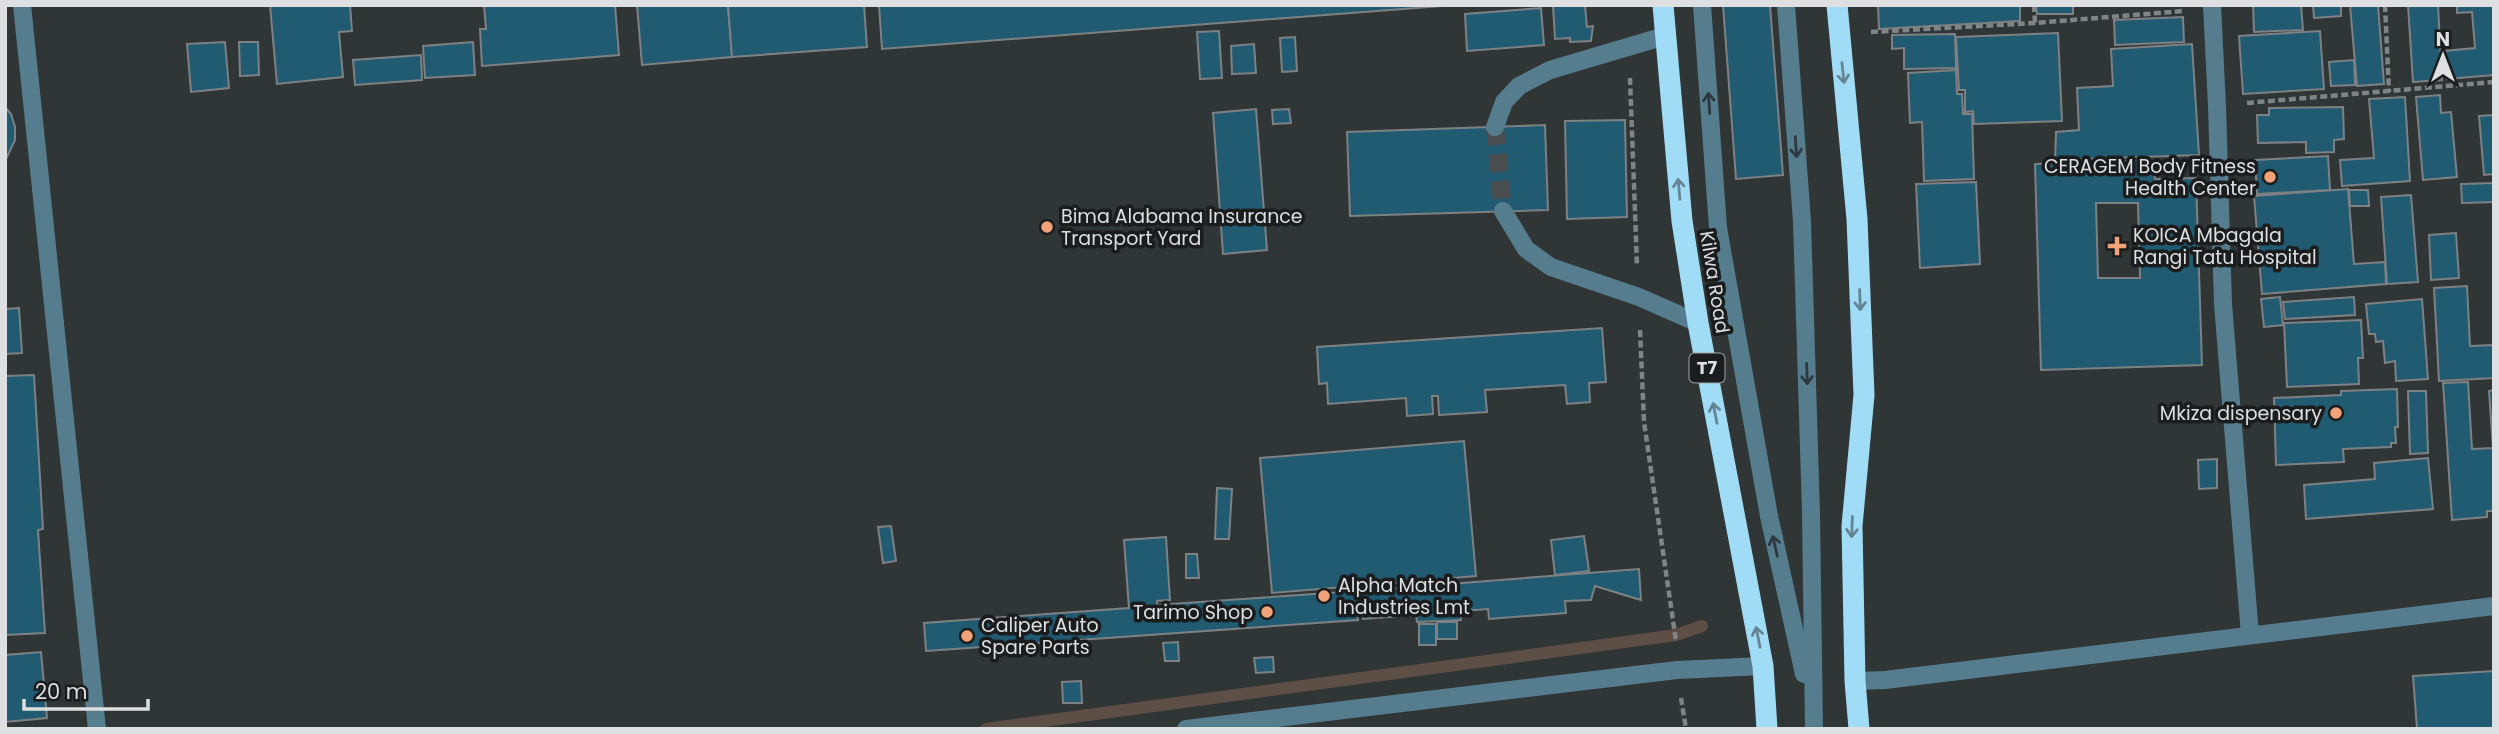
<svg xmlns="http://www.w3.org/2000/svg" width="2499" height="734" font-family="Poppins,sans-serif">
<style>
.lines{fill:none;stroke-linecap:round;stroke-linejoin:round}
.stream{stroke:#5e4f46;stroke-width:12}
.building{fill:#215b71;stroke:#7d8184;stroke-width:2;fill-rule:evenodd}
.minor-tunnel{stroke:#4a4e50;stroke-width:18;stroke-dasharray:18 9;stroke-linecap:butt}
.path{stroke:#808485;stroke-width:4.5;stroke-dasharray:7 3.5;stroke-linecap:butt}
.minor{stroke:#557d8e;stroke-width:18}
.highway{stroke:#a1dcf6;stroke-width:21}
.oneway{stroke:#648694}
.oneway2{stroke:#2c393f}
.poi-dot{fill:#f0a278;stroke:#1a1c1d;stroke-width:2.5}
.labels{text-anchor:middle;stroke-width:7;stroke-linejoin:round;paint-order:stroke}
.shield{fill:#1a1c1d;stroke:#a2a4a6;stroke-width:2}
.shield-label{font-size:18px;font-weight:bold;fill:#dddfe0}
.poi-label{font-size:19px;fill:#dddfe0;stroke:#1a1c1d;text-anchor:start}
.street-label{font-size:19px;fill:#dddfe0;stroke:#1a1c1d}
</style>
<rect width="100%" height="100%" fill="#303536"/>
<g class="lines">
<!-- stream -->
<path class="stream" d="M986,729l690,-94 26,-9"/>
</g>
<!-- building -->
<g class="building">
<path d="M270,5h80l2,26 -13,1 4,45 -66,7z"/>
<path d="M484,5h131l4,50 -137,11 -2,-37h6z"/>
<path d="M637,5h91l4,52 -90,8z"/>
<path d="M728,5h136l3,42 -135,10z"/>
<path d="M879,5h576l-573,44z"/>
<path d="M1553,5h32l2,22 6,-1 -2,15 -21,1v-4l-15,1z"/>
<path d="M1723,5h47l13,170 -47,4z"/>
<path d="M1878,5h142v16l-141,8z"/>
<path d="M2036,5h37v9h-36z"/>
<path d="M2253,5h48l2,25 -49,2z"/>
<path d="M2313,5h28v11l-27,2z"/>
<path d="M2350,5h28l6,79 -27,2z"/>
<path d="M2408,5h30l4,75 -29,2z"/>
<path d="M2457,5h37v70l-47,4 -3,-28 31,-3 -3,-36 -15,1z"/>
<path d="M1541,8l3,37 -77,6 -2,-37z"/>
<path d="M2183,17l1,25 -69,3 -1,-25z"/>
<path d="M1219,31l3,47 -22,1 -3,-47z"/>
<path d="M2320,31l4,58 -81,5 -4,-58z"/>
<path d="M2058,33l4,88 -88,3 -1,-13 -8,1v-22h-6l-3,-53z"/>
<path d="M1955,34l1,34 -52,1v-21l-12,1v-14z"/>
<path d="M1295,37l2,34 -15,1 -2,-34z"/>
<path d="M225,42l4,46 -38,4 -4,-48z"/>
<path d="M239,42h19l1,33 -19,1z"/>
<path d="M473,42l2,33 -50,3 -2,-32z"/>
<path d="M1254,44l2,29 -24,1 -1,-28z"/>
<path d="M2192,44l7,111 -144,5 1,-28 23,-2 -2,-42 36,-2 -2,-37z"/>
<path d="M421,55l1,25 -67,5 -2,-25z"/>
<path d="M2354,60l1,25 -24,1 -2,-24z"/>
<path d="M1956,70l1,24h5l1,20h9l2,65 -50,2 -2,-59 -12,1 -2,-50z"/>
<path d="M2440,95l1,18 10,-1 6,65 -34,3 -7,-83z"/>
<path d="M2405,97l5,84 -68,5 -2,-26 34,-2 -5,-59z"/>
<path d="M5,107l6,7 4,13v13l-10,21z"/>
<path d="M2343,107l1,32 -10,1v12l-28,1v-11l-48,1 -1,-28h12v-7z"/>
<path d="M1256,109l11,141 -44,4 -10,-141z"/>
<path d="M1289,109l2,14 -18,1 -1,-14z"/>
<path d="M2494,115v59l-10,1 -5,-59z"/>
<path d="M1625,120l2,97 -60,2 -2,-98z"/>
<path d="M1545,125l3,85 -198,6 -3,-84z"/>
<path d="M2328,156l2,34 -73,4 -2,-34z"/>
<path d="M2154,160l1,19 41,-1 6,187 -161,5 -6,-206zM2096,203h42l2,75h-42z"/>
<path d="M1976,182l4,82 -60,4 -4,-84z"/>
<path d="M2494,183v19l-32,1 -1,-19z"/>
<path d="M2348,189l6,75 31,-2 1,22 -124,10 -8,-98z"/>
<path d="M2349,190h19l1,16h-19z"/>
<path d="M2411,195l7,87 -31,2 -6,-87z"/>
<path d="M2456,233l3,45 -28,2 -2,-45z"/>
<path d="M2467,286l3,60 23,-1 1,33 -55,3 -5,-93z"/>
<path d="M2280,297l3,28 -19,2 -3,-28z"/>
<path d="M2354,297l1,18 -70,4 -2,-17z"/>
<path d="M2422,299l6,80 -32,2 -1,-20 -10,2 -2,-22 -7,1 -1,-8h-6l-3,-30z"/>
<path d="M19,308l3,45 -17,1v-45z"/>
<path d="M2361,320l2,38h-5l1,26 -72,3 -3,-64z"/>
<path d="M1602,328l4,54 -17,1 1,19 -23,2 -2,-19 -80,5 2,22 -48,3 -1,-19h-6l1,18 -26,2 -1,-18 -78,6 -1,-21 -8,1 -2,-37z"/>
<path d="M34,375l9,154 -5,1 7,103 -40,2v-259z"/>
<path d="M2468,382l4,67 21,-1 -4,-57 5,-1v121h-7v6l-35,3 -9,-137z"/>
<path d="M2397,389l1,38h-3l1,16h-5v4l-48,2 1,13 -68,3 -2,-67 67,-3v-4z"/>
<path d="M2408,391h18l2,62 -18,1z"/>
<path d="M1464,441l12,135 -204,17 -12,-135z"/>
<path d="M2428,458l5,51 -127,10 -2,-34 71,-6 -1,-16z"/>
<path d="M2217,459v29l-18,1 -1,-29z"/>
<path d="M1217,488l15,1 -3,50h-14z"/>
<path d="M891,526l5,35 -13,2 -5,-36z"/>
<path d="M1584,536l5,35 -34,4 -4,-35z"/>
<path d="M1166,537l4,63 -13,1v4l199,-14 2,29 -432,31 -2,-28 205,-15 -5,-68z"/>
<path d="M1186,554h11l2,24h-13z"/>
<path d="M1639,569l2,31 -46,-14 -4,14 -26,1 1,12 -77,6 -1,-10 -28,2 1,9 -44,2 -1,-7 -53,4 -3,-28z"/>
<rect x="1437" y="622" width="20" height="17"/>
<rect x="1419" y="624" width="17" height="21"/>
<path d="M1178,642l1,19h-14l-2,-18z"/>
<path d="M41,652l6,66 -42,4v-67z"/>
<path d="M1273,657l1,15 -18,1 -2,-15z"/>
<path d="M2494,671v58h-77l-4,-53z"/>
<path d="M1081,681l1,22h-19l-1,-21z"/>
</g>
<g class="lines">
<!-- minor-tunnel -->
<path class="minor-tunnel" d="M1495,127l8,84"/>
<!-- path -->
<g class="path">
<path d="M2034,5l1,18"/>
<path d="M2385,5l4,87"/>
<path d="M1871,32l164,-9 148,-12"/>
<path d="M1630,78l7,188"/>
<path d="M2247,103l247,-21"/>
<path d="M1640,330l4,92 32,219"/>
<path d="M1681,698l5,31"/>
</g>
<!-- minor -->
<g class="minor">
<path d="M22,5l75,724"/>
<path d="M1702,5l16,223 51,288 35,158"/>
<path d="M1786,5l16,216 9,292 3,216"/>
<path d="M2212,5l5,101 6,198 27,331"/>
<path d="M1495,127l9,-25 15,-16 31,-16 115,-34"/>
<path d="M1503,211l23,38 25,18 88,30 59,26"/>
<path d="M1855,681l30,-1 609,-74"/>
<path d="M1186,729l491,-59 86,-4"/>
</g>
<!-- highway -->
<g class="highway">
<path d="M1663,5l19,216 16,102 65,343 4,63"/>
<path d="M1837,5l20,214 7,176 -12,131 3,155 4,48"/>
</g>
</g>
<!-- one-way arrows -->
<defs><path id="oneway-shaft" d="M-6 0H5M1.5-3L5.5 0L1.5 3" fill="none" stroke-width="1.6" stroke-linecap="round" stroke-linejoin="round" transform="scale(1.75)"/></defs>
<g class="oneway">
<use href="#oneway-shaft" transform="translate(1843 73) rotate(84)"/>
<use href="#oneway-shaft" transform="translate(1679 189) rotate(-95)"/>
<use href="#oneway-shaft" transform="translate(1860 300) rotate(88)"/>
<use href="#oneway-shaft" transform="translate(1715 413) rotate(-101)"/>
<use href="#oneway-shaft" transform="translate(1852 527) rotate(92)"/>
<use href="#oneway-shaft" transform="translate(1758 637) rotate(-101)"/>
</g>
<g class="oneway2">
<use href="#oneway-shaft" transform="translate(1709 103) rotate(-94)"/>
<use href="#oneway-shaft" transform="translate(1796 147) rotate(86)"/>
<use href="#oneway-shaft" transform="translate(1807 374) rotate(88)"/>
<use href="#oneway-shaft" transform="translate(1775 546) rotate(-103)"/>
</g>
<!-- markers -->
<g class="poi-dot">
<circle cx="2270" cy="177" r="7"/>
<circle cx="1047" cy="227" r="7"/>
<path d="M2113.5 235.5h7v7h7v7h-7v7h-7v-7h-7v-7h7z"/>
<circle cx="2336" cy="413" r="7"/>
<circle cx="1324" cy="596" r="7"/>
<circle cx="1267" cy="612" r="7"/>
<circle cx="967" cy="636" r="7"/>
</g>
<g class="labels">
<!-- shield labels -->
<rect class="shield" x="1689.5" y="353.5" width="35" height="29" rx="5"/>
<g class="shield-label">
<text x="1707" y="374">T7</text>
</g>
<!-- poi labels -->
<g class="poi-label">
<text x="2256" y="173" text-anchor="end">CERAGEM Body Fitness<tspan x="2256" dy="22">Health Center</tspan></text>
<text x="1061" y="223">Bima Alabama Insurance<tspan x="1061" dy="22">Transport Yard</tspan></text>
<text x="2133" y="242">KOICA Mbagala<tspan x="2133" dy="22">Rangi Tatu Hospital</tspan></text>
<text x="2322" y="420" text-anchor="end">Mkiza dispensary</text>
<text x="1338" y="592">Alpha Match<tspan x="1338" dy="22">Industries Lmt</tspan></text>
<text x="1253" y="619" text-anchor="end">Tarimo Shop</text>
<text x="981" y="632">Caliper Auto<tspan x="981" dy="22">Spare Parts</tspan></text>
</g>
<!-- street labels -->
<g class="street-label">
<text transform="translate(1715 282) rotate(81)" y="7">Kilwa Road</text>
</g>
</g>
<!-- border -->
<rect width="2499" height="734" fill="none" stroke="#dddfe0" stroke-width="14"/>
<!-- north arrow -->
<g transform="translate(2443 56)" stroke="#1a1c1d" stroke-width="5" paint-order="stroke">
<path d="M0-5L12 26L0 18L-12 26Z" fill="#dddfe0"/>
<text y="-10" font-size="19" font-weight="bold" text-anchor="middle" fill="#dddfe0">N</text>
</g>
<!-- scale -->
<path d="M24 699v10h124v-10" fill="none" stroke="#dddfe0" stroke-width="3.5"/>
<text x="35" y="699" font-size="21" fill="#dddfe0" stroke="#1a1c1d" stroke-width="5" paint-order="stroke">20 m</text>
</svg>
